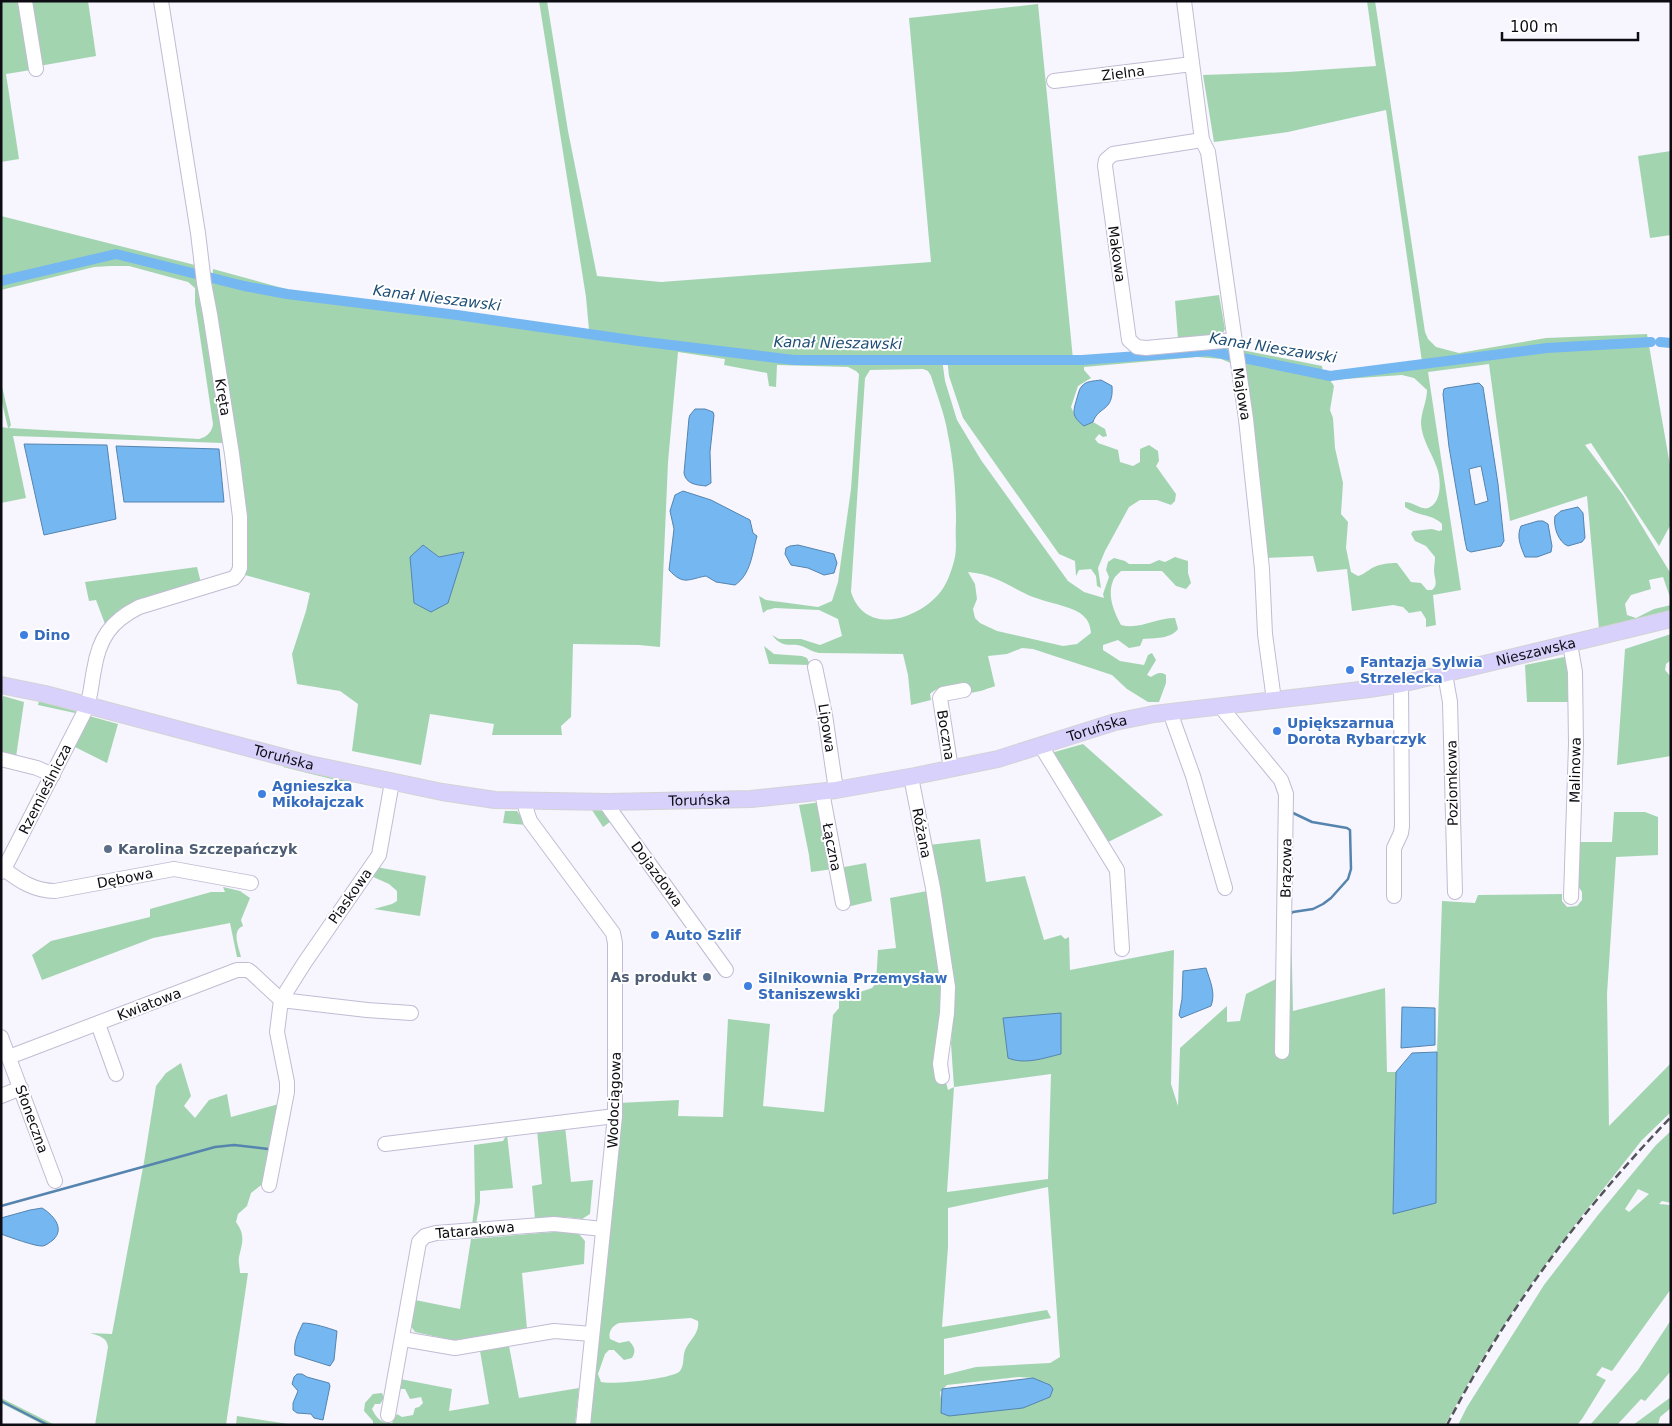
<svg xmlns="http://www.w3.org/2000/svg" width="1672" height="1426" font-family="'DejaVu Sans',sans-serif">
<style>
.green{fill:#a3d4b0;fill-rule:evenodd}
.water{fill:#74b7f1;stroke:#5584ae;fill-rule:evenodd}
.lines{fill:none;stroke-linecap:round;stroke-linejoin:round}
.stream{stroke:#5584ae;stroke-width:2.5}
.canal{stroke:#74b7f1;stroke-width:10}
.minor-casing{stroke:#c1bcd3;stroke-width:16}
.major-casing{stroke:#d3d3d5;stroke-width:18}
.minor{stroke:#fff;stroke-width:14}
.major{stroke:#d8d1fb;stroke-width:16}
.rail{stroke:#54535b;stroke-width:2.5;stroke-dasharray:8 4;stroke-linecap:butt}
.shop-dot{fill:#3f7fe0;stroke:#fff;stroke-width:2}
.service-dot{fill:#5c6f8a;stroke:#fff;stroke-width:2}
.labels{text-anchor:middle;stroke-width:4;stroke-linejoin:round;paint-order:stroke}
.street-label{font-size:14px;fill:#0d0c13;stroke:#fff}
.shop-label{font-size:14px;font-weight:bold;fill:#366cbe;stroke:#fff;text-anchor:start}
.service-label{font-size:14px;font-weight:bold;fill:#4e5e75;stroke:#fff;text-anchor:start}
.water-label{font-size:15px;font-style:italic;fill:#1f4f76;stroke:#fff}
</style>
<rect width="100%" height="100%" fill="#f7f5fe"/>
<!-- green -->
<g class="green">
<path d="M1,1h19l11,69 -25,4 13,85 -18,3z"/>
<path d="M30,1h58l8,55 -57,10z"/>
<path d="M539,1h8l21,130 29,145 64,6 270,-20 -22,-244 129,-14 35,355 153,-14 4,2 3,17 -12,-5 -24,-2 -113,10v3l7,8 -13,8 -7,21 6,13 7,6 9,-4 12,7 2,7 -4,1 -4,-3 -4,5 3,4 20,7 2,12 13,4 7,-4v-13l9,-4 9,6 1,10 -3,5 20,28 -1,7 -4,4 -14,-5h-17l-11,7 -24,44 -7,17 3,20 -4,-2 -1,-10 -5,-7 -12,1 -3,6 -1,-15 -16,-7 -96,-136 -14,-42 -2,-18 -5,1 3,22 12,39 24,40 87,121 16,11 20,6 -1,-4 6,-17 -3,-7 2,-8 6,-4 11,3 4,3h21l9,-4 6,2 10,-5 13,4v12l3,10 -5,6 -10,-3 -14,-15h-41c-3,3 -7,6 -8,10 -6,15 1,31 8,44 18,5 35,-7 54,-7l3,11c-7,10 -24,9 -35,10l-3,7 -11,2 -11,-8 -15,5v5l17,11 24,4 4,-10 4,-2 4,7 -9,15 4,2c5,-3 9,-6 15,-2v8l-7,19h-11l-21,-13 -15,-14 -79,-26 -11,-1 -15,6 -19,2 7,30c-8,3 -19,7 -27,7 -13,0 -27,-11 -38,1l1,6 -20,5 -3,-30 -5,-21 -84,-1c-6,-1 -10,-4 -15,-6 -14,-6 -19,4 -32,-12l7,4h22l19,6 22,-9 -4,-17 -19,-9 -44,-2 -8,2 -4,3 -4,-17 7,4 52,7 14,-6 6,-19 13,-93 8,-115 -3,-3 -8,-4 -71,-2 -1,22 -7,-1 -2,-13 -43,-8 1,-6 -47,-7 -10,110 -8,185 -21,-2 -66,-1 -2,73 -10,9 1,9h-70l2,-11 -64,-10 -9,51 -69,-14 6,-47 -18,-13 -43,-7 -5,-30 14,-43 4,-18 -65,-18 2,-27 -2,-37 -33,-227 1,-15 80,22 167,20 129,19 -3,-33zM923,369l5,2 3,5c6,19 14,39 17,59 6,29 8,59 8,88 -1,11 1,23 -1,34 -3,13 -8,28 -17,38 -24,26 -73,40 -87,-3l14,-214 5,-8zM423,545l16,12 24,-5 -49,51zM968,572c27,2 41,15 65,25 13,5 36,9 47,16 8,6 10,11 11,20l-14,11 -14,2 -66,-15 -17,-8 -5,-5 -2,-9 4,-10 -2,-15z"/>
<path d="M1367,1h8l50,331 3,7 8,8 23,6 87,-15 101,-4 24,137v53l-12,22 -68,-103 -6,2 38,50 48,79v26l-8,-23 -14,3 2,9 -20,6 -6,9 2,11 9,3 18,-9 17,-4v10l-72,14 -12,-133 -77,25 -21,-157 -61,8 33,218 -28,5 3,30 -10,2v-8l-5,-8 -12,2 -6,-6 -10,-2 -41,6 -5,-42 -30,3 -4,-16 -48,2 -23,-208 80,16 1,6 99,-10 -36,-252 -98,22 -74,10 -11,-67 85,-3 88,-6zM1402,375l12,3 13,12c0,11 -6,22 -6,34 1,16 11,29 16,44 4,11 5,33 -7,39 -7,5 -16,-5 -25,-5v5c11,9 28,7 37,17v6l-3,1 -7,-2 -19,2 -2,3 4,7 11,5 9,11c0,5 -1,9 -1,13 0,9 5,14 -2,20h-5l-6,-7 -10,-1 -14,-19c-8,0 -18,1 -25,5 -5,3 -9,7 -14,8l-7,-4 -5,-24 2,-26 -7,-8 2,-31 -8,-35 -2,-30 -3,-8 4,-24 -4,-6z"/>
<path d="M1671,151v84l-21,3 -12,-82z"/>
<path d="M1,216l194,49 10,37 18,141 -210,-7 13,62 -25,5v-76l7,1 -7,-30v-16l10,43 -2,3 190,11c8,-2 13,-7 14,-15l-18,-121v-15l-7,-6 -59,-16h-18l-17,1 -93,23z"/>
<path d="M1219,295l6,34 -4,8 -43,2 -3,-38z"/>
<path d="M197,567l4,16 -81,26 -15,15 -9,-24 -7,1 -4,-19z"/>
<path d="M1671,634v26l-5,4 -1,6 6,7v79l-54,9 8,-116z"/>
<path d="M764,646l10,8 28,2 5,2 3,7 -41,-1z"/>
<path d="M1569,656l2,46h-44l-2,-37z"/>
<path d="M3,696l21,6 -8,55 -15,-3v-43z"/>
<path d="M39,701l37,9 2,8 -3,-5 -37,-8z"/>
<path d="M89,716l29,8 -11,39 -34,-17z"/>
<path d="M1083,744l80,71 -59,29 -53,-91z"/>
<path d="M284,766l68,16v2l-69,-17z"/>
<path d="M821,802l12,67 -22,3 -2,-17 -10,-50z"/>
<path d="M592,810h13l9,9 -11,8z"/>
<path d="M505,811h12l10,14 -24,-2z"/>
<path d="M1614,812h31l13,5v38l-42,2 -9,137 2,132 62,-63v49l-29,28 -65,82 -51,69 -44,68 -37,66h-858l31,-322 61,-3 -1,16 45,1 5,-98 42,5 -7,82 61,6 9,-97 6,-7v-9l33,-11 4,-5 2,-33 18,-2 -6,-50 37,-7 14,100 4,88 3,11 6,-3 -3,-43 3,-44 -25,-155 51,-6 6,43 39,-6 19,64 17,-5 4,4 4,-2 1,33 104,-20 -3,134 7,22 2,-58 47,-42v16l13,-1 6,-27 32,-16 2,-56h11l2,89 92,-23 2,84h9l-3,141 43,-10 1,-151 5,-151 33,2 3,-8 84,-1v7l5,6 10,-1 5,-6v-8l-6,-9 2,-41h34zM1051,1074l-3,105 -101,13 7,-105zM1048,1187l12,170 -10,6 -74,4 -32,8v-36l107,-21 -4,-8 -105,17 6,-80v-39zM691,1318l7,3c2,11 -7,18 -12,27 -4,7 -1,17 -6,23 -7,8 -68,14 -79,11l-3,-8 7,-20 4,-4h5l10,10 8,-2c4,-7 3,-11 -3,-17l-10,2 -9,-4c-2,-7 2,-13 9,-16zM1019,1377l14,1 -90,34 -3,-20 7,-7z"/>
<path d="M866,863l6,38 -25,6 -8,-39z"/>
<path d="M376,867l50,9 -6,40 -46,-7 18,-5 5,-3v-10l-8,-7 -18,-8z"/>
<path d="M223,887l17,4 10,7 -9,22 2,6c-12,5 -4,21 -2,31h-4l-7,-34 -77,15 -111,42 -10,-25 19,-14 99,-24v-8l61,-17h14z"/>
<path d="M181,1063l10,33 -7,10 11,12 14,-18 18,-6 4,23 48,-13 -14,78 -14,11 -4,13 -9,8 -2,8c10,14 6,21 3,35 -1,5 1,11 1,16h8l-22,152h-131l13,-78c-1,-10 -9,-11 -18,-14l22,1 32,-172 12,-76 10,-13z"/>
<path d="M565,1126l6,56 22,-2 -3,34 -8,5 -17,-2 -30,2 -3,-33 10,-2 -5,-54z"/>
<path d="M1671,1131v72l-9,-2 -3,3 12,1v84l-59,82 -10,-4 -6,8 10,5 -24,39 -5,6h-119l9,-18 77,-122 54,-70 58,-70zM1638,1189l11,5 -20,18 -4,-3z"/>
<path d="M507,1134l6,54 -33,3v11l-4,22 -4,1 3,-24 -1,-56 29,-4z"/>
<path d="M565,1231l14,3 6,7 -1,23 -62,9 5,56 -71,12 -41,-9 -5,-7 5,-25 45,9 11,-70z"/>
<path d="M1671,1320v51l-26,30 -4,-2 -24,26h-27l48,-55z"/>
<path d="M509,1346l10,52 60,-10 -4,37h-202v-4l-9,-10 1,-8 8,-9 9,-1 2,5 -4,6h-5l-3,5c5,10 9,14 20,14l5,-9 5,3 11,-2 2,-7 4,-1 4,-4 -2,-6 -11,2 -5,-10h-7l2,-10 52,10 -3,22 40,-7 -9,-53z"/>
<path d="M1671,1397v11l-11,9 -2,8h-25z"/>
<path d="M1,1398l54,27h-11l-43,-22z"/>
<path d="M237,1416l58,9h-59z"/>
</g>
<!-- water -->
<g class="water">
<path d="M1101,380l11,6c2,26 -14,20 -19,36l-9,4c-13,-10 -11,-14 -7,-28 1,-3 2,-9 5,-12 4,-5 12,-5 19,-6z"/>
<path d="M1479,383l4,4 15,97 6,57 -3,5 -30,6 -4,-2 -2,-9 -16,-94 -6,-53 1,-5 3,-1zM1481,466l7,35 -13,4 -6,-36z"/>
<path d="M695,409h10l8,3 1,3 -4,37 1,31 -5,3c-10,-1 -20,-2 -22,-13l5,-55 1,-3z"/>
<path d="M24,444l83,1 9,74 -72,16z"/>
<path d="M116,446l103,3 5,53h-100z"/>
<path d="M683,491l28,9 39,20 3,13 4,3c-5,18 -6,38 -22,49l-19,-3 -10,-6c-18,3 -22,10 -37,-6l5,-41 -4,-18 5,-16z"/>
<path d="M1578,507l5,6 2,25 -3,4 -14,4c-10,-4 -15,-20 -13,-30l6,-5z"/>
<path d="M1538,521h5l5,3 4,22 -1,6 -14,5h-12c-4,-10 -9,-20 -4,-31z"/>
<path d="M423,545l16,12 25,-5 -16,51 -17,9 -17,-9 -4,-46z"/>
<path d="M798,545l36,9 3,9 -3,10 -10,2 -16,-7 -17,-3 -6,-11 1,-6 4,-2z"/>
<path d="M1206,968c4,13 10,25 5,38l-30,12 -2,-3 3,-16 1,-28z"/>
<path d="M1402,1007l33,1v37l-34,3z"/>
<path d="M1061,1013v41c-17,4 -36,11 -53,4l-5,-40z"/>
<path d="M1437,1052l-1,151 -43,11 3,-142 16,-19z"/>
<path d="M42,1208c10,6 24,20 11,32 -3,2 -6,5 -10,6 -6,1 -34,-9 -42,-12v-16l29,-8z"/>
<path d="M303,1323c10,0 25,5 34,8l-3,29 -4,6 -35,-11c-2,-13 3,-21 8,-32z"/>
<path d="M297,1374h5l5,3 22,6 1,3 -7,34 -9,-2 -3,-4 -14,-1 -4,-3v-7l5,-12 -6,-7 2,-7z"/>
<path d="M1033,1378l17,7 3,4 -3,8 -27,11 -74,8 -8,-3 1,-24z"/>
</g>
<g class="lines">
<!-- stream -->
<g class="stream">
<path d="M1289,915l4,-3 20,-3 10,-5 8,-6 17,-19 3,-10 -1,-39 -3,-2 -35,-6 -21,-10"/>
<path d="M1,1206l214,-59 19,-2 34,4"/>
<path d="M1,1401l47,24"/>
</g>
<!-- canal -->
<g class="canal">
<path d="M1,281l115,-27 128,32 43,8 170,21 181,26 156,19h288l127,-9 121,25 217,-28 104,-6"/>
<path d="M1660,342l11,1"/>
</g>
<defs>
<g id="minor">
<path d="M25,1l11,68"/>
<path d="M1184,1l18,139 6,12 38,267 16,150 3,65 9,66"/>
<path d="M1054,81l138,-17"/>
<path d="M1202,140l-89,14 -7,6 -1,6 24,174 8,7 9,1 88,-8"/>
<path d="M1570,644l5,28 1,72 -5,153"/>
<path d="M815,667l10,48 11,75"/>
<path d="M1445,674l5,28 5,190"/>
<path d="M1220,706l61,74 5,14 -4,258"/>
<path d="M1170,712l23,64 32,112"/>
<path d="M1041,746l76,124 5,79"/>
<path d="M1,759l36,9 16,7"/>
<path d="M951,769l-11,-71 3,-4 21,-4"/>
<path d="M911,777l22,111 15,99 -1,26 -7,51 2,13"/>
<path d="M822,792l21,111"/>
<path d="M525,801l1,8 4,12 83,112 2,10v173l-32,309"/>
<path d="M608,802l1,6 117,162"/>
<path d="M4,869c15,12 31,22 51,22l119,-22 77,14"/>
<path d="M1,872l3,-3 81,-158c6,-13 6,-27 9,-41 5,-32 17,-49 45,-63l95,-29 4,-5 2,-5v-51l-8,-63 -22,-140 -6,-31 -6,-50 -37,-232"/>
<path d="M1394,896v-48l7,-15 1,-7 -1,-142"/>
<path d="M281,1000l86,10 44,3"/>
<path d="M98,1024l18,50"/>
<path d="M1,1037l54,144"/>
<path d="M9,1057l228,-87h11l4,3 29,27"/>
<path d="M1,1096l20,-8"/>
<path d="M385,1144l230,-28"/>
<path d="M269,1185l18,-93v-10l-10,-50 4,-32 24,-38 74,-107 13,-73"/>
<path d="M403,1339l52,9 99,-17 38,3"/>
<path d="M388,1415l31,-173 6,-6 11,-3 118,-9 49,5"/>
</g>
<g id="major">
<path id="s1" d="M1,685l44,9 264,70 133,28 53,8 113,2 143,-3 85,-9 79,-14 83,-17 117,-37 39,-8 215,-25 32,-5 270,-65"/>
</g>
</defs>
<!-- minor casing -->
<use href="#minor" class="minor-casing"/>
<!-- major casing -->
<use href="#major" class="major-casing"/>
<!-- minor -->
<use href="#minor" class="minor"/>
<!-- major -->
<use href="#major" class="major"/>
<!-- rail -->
<path class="rail" d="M1447,1425c58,-113 136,-217 224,-308"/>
</g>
<!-- markers -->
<g class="shop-dot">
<circle cx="24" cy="635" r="5"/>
<circle cx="1350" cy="670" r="5"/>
<circle cx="1277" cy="731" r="5"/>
<circle cx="262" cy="794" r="5"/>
<circle cx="655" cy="935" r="5"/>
<circle cx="748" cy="986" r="5"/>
</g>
<g class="service-dot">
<circle cx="108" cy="849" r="5"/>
<circle cx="707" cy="977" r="5"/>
</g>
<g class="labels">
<!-- street labels -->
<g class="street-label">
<text transform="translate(1123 73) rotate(-7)" y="5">Zielna</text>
<text transform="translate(1117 254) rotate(82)" y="5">Makowa</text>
<text transform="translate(1242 394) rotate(81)" y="5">Majowa</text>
<text transform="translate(223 397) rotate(81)" y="5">Kręta</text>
<text dy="5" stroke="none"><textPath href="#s1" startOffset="1564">Nieszawska</textPath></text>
<text transform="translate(827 728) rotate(81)" y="5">Lipowa</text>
<text dy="5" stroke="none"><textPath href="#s1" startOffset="1118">Toruńska</textPath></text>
<text transform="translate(946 735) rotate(81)" y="5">Boczna</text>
<text dy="5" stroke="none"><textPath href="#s1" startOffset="292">Toruńska</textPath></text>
<text transform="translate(1575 770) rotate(-89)" y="5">Malinowa</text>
<text transform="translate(1452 783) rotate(-91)" y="5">Poziomkowa</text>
<text transform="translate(45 789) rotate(-63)" y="5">Rzemieślnicza</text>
<text dy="5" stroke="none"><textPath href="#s1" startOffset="712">Toruńska</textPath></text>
<text transform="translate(922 833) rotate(79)" y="5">Różana</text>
<text transform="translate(832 847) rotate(79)" y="5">Łączna</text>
<text transform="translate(1286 868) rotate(-89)" y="5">Brązowa</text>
<text transform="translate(657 874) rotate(54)" y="5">Dojazdowa</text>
<text transform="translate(125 878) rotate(-11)" y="5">Dębowa</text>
<text transform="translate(350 896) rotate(-55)" y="5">Piaskowa</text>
<text transform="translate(149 1004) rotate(-21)" y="5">Kwiatowa</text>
<text transform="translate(614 1100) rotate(-88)" y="5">Wodociągowa</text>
<text transform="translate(32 1119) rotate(70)" y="5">Słoneczna</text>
<text transform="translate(475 1230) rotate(-5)" y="5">Tatarakowa</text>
</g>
<!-- shop labels -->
<g class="shop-label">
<text x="34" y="640">Dino</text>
<text x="1360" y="667">Fantazja Sylwia<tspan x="1360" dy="16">Strzelecka</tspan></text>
<text x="1287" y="728">Upiększarnua<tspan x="1287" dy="16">Dorota Rybarczyk</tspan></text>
<text x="272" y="791">Agnieszka<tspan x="272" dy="16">Mikołajczak</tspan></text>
<text x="665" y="940">Auto Szlif</text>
<text x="758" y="983">Silnikownia Przemysław<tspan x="758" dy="16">Staniszewski</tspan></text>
</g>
<!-- service labels -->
<g class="service-label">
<text x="118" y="854">Karolina Szczepańczyk</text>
<text x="697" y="982" text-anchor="end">As produkt</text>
</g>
<!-- water labels -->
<g class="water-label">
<text transform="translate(437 298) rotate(7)" y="5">Kanał Nieszawski</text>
<text transform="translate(838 343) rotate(1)" y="5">Kanał Nieszawski</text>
<text transform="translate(1273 348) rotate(9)" y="5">Kanał Nieszawski</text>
</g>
</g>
<!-- border -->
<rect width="1672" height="1426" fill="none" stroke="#0d0c13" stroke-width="5"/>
<!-- scale -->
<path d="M1502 32v8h136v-8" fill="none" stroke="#0d0c13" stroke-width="2.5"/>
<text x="1510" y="32" font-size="15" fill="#0d0c13" stroke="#ffffff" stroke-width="4" paint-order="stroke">100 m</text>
</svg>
